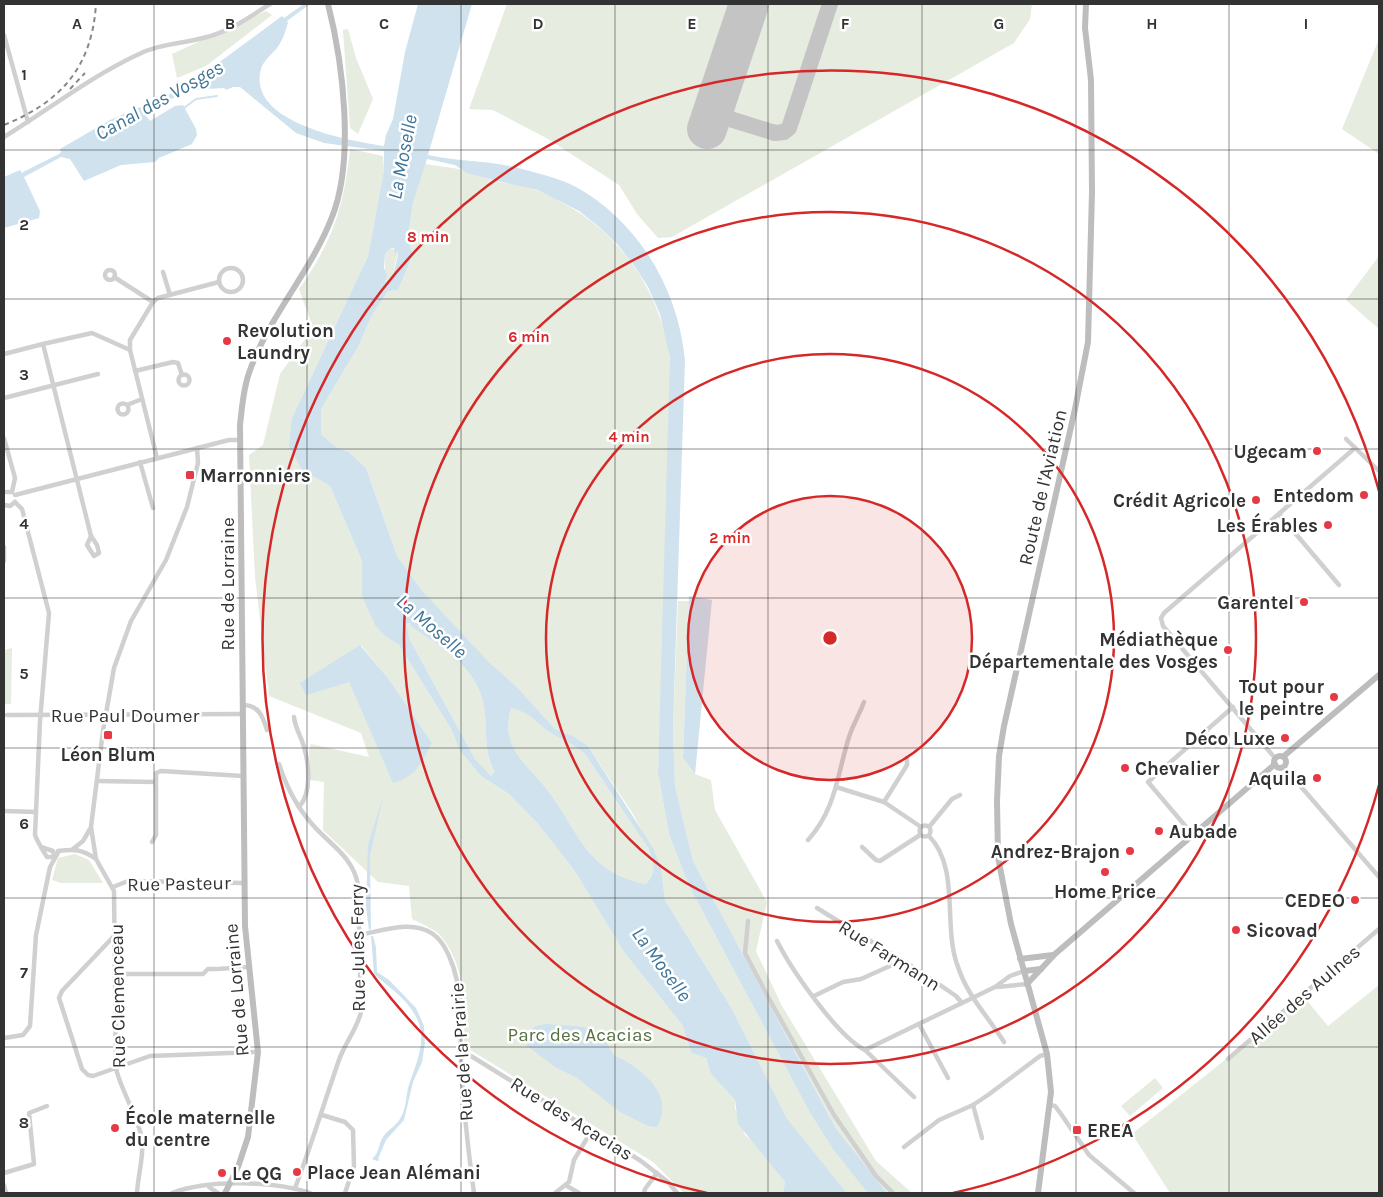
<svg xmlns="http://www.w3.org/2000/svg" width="1383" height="1197" font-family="Karla,sans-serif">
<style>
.green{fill:#e6ecdf;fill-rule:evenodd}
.water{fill:#cfe2ee;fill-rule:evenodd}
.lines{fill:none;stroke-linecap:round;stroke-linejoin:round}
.stream{stroke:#cfe2ee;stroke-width:2}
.taxiway{stroke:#c4c4c4;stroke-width:16}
.runway{stroke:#c4c4c4;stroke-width:40}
.street{stroke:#d0d0d0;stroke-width:4.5}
.secondary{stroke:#bdbdbd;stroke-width:6}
.rail{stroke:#888;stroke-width:2;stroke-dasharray:5 4;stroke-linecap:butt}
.grid{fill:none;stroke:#333;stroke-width:1;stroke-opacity:0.55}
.ring{fill:none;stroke:#d62828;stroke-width:2.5}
.poi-dot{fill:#e63946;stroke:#fff;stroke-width:2}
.labels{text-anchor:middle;stroke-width:5;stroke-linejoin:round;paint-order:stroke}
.poi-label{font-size:19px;font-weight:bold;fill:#333;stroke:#fff;text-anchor:end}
.street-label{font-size:19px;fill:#333;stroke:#fff}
.park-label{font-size:19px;fill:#56703f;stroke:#fff}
.water-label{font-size:20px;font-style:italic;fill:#3f7597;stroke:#fff}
.grid-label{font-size:16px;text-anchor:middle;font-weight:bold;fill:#333;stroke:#fff;stroke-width:5;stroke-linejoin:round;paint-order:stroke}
.centre{fill:#d62828;stroke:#fff;stroke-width:2.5}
.ring-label{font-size:15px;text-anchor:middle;font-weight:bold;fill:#d62828;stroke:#fff;stroke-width:5;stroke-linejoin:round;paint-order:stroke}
</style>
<rect width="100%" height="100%" fill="#fff"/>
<!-- green -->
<g class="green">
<path d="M507,4h525l-2,15 -16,24 -342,194 -14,1 -21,-24 -18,-29 -71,-46 -55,-29 -24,-1z"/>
<path d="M266,11l6,4 -66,51 -29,12 -5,-24z"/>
<path d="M348,29l8,29 17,41 -15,35 -8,-6 -7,-98z"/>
<path d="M1379,39v115l-37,-25z"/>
<path d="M350,149l33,7 1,14 -16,86 -76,162 10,52 28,16 32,75v35l23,40 14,9 52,84 9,22 21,25 28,18 29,30 36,46 50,82 59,74 8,25 15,7 5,16 24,26v8l10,27 9,7 31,40 -2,11h-99l-31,-31 -186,-114 -3,-3c1,-38 2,-81 -25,-111 -7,-6 -19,-11 -27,-15l-3,-33 -31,-4 -55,-52 1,-48 -14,-2 -1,-30 2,-6 58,13 -8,-24 -92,-37 -14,-119 -6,-122 14,-10 17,-71 33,-46 -14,-39c34,-48 45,-82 51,-140zM361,645l27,33 44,65 -39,39 -44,-100z"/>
<path d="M425,164c11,2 23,3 34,5 13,3 26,10 40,13 12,2 25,4 37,8 10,2 19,9 27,13 65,35 104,101 109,173l-13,368 -1,29 11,61 20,52 119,223 61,84h-22l-60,-73 -55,-111 -67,-109 -4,-32 -28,-54 -45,-68 -15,-10 -18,-7 -39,-43 -27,-24 -68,-71 -24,-35 -31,-88 -17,-16 -13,-5 -15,-13v-25l37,-62 14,-32 16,-24 10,-1 15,-35 -5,-18 5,-34z"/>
<path d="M391,248l7,3 -6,28 -4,4 -3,-1v-28z"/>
<path d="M1379,256v73l-33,-29z"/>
<path d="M678,601h11l-6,157 12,16 16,6 4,30 52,92 -11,49 26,55 94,155 36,32h-25l-52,-66 -142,-266 -18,-75 -2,-57z"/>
<path d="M410,622l3,6c33,21 68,43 72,85 2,23 -1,37 9,60l-3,3 -16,-17 -65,-119 -4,-17z"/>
<path d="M12,648l-1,56h-7v-54z"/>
<path d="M511,707c22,6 23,14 40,26 12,8 23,11 34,21l63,94c6,15 9,24 -2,36 -56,-11 -65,-46 -94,-88 -23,-32 -53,-43 -41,-89z"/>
<path d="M75,854l14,6 14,23h-42l-9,-3 6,-22z"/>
<path d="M1379,985v208h-209l-38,-59 172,-137 24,29z"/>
<path d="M1155,1078l8,10 -33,28 -9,-10z"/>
</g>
<!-- water -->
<g class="water">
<path d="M304,4h6l-23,17 1,2c-3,9 -5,17 -11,25 -5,6 -14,13 -16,21 -15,54 89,72 123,77l2,-11 7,-16 12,-67 13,-48h54l-44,151c31,7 63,5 94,14 18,5 37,9 54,18 63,35 102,102 109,173l-12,369 2,57 18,75 142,266 52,66h-19l-35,-44 -25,-40 -119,-223 -20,-52 -11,-61 12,-415 -10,-44 -12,-27 -15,-23 -16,-20 -19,-18 -19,-15 -41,-21 -41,-9 -30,-8 -12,-8 -28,-6 -14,44 -5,34 5,18 -15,35 -10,1 -16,24 -14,32 -37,62v25l15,13 13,5 17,16 31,88 25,35 67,71 27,24 39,43 18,7 15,10 65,102 8,20 4,32 67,109 55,110 60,74h-64l2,-11 -47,-58 -3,-24 -24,-26 -5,-16 -15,-6 -8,-26 -59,-74 -50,-82 -36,-46 -29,-30 -28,-18 -21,-25 -9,-22 -52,-84 -14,-9 -10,-11 -13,-29v-35l-32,-75 -28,-16 -13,-24 3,-28 76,-162 16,-86v-19l-60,-8 -28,-10 -56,-46h-7l-7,3 -2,-2 -35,2 -45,23 6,8 25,-15 8,-1 13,24 1,6 -5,9 -33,14 -4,4 -34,3 -37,16 -14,-22 -9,-2 -37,20 16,34 -1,7 -35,10v-51l16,-7 2,3 3,-2 34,-17 2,-2 -1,-3 50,-29 30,-13 2,2 63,-34 1,-3 76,-56 2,2zM391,248h3l1,6 3,-3c0,8 -5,27 -10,32l-3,-1 2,-7 -3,-7 1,-14zM406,623h4l3,5c33,21 68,43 72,85 2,23 -1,37 9,59l-3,4 -16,-17 -65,-119zM511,708c22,5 23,14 40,25 12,8 23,11 34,21l63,94c6,14 9,24 -2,36 -56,-11 -65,-46 -94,-88 -22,-31 -53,-45 -41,-88z"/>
<path d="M689,596l23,4 -17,174 -12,-16z"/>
<path d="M360,645l28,33 44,65c-11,20 -16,34 -39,40l-44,-101 -43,13 -6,-12z"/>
<path d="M383,797l-13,59 1,73 -2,1 -3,-23 2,-62z"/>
<path d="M371,936h2l3,11 1,25 12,8 27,28 8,18 1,17 -3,19 -9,20 -9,38 -18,20 -8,19 2,1 -3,1 -5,-2c8,-7 6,-14 11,-22 5,-8 14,-11 18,-20 5,-8 5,-20 7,-29 7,-23 19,-44 10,-67 -8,-20 -28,-33 -44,-47z"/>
<path d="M546,1024c17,2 39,0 53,9 6,3 10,16 15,22 4,3 9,4 13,7 23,14 46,37 30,65l-9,-1 -28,-14 -43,-34 -22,-11 -29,-22c3,-15 5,-19 20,-21z"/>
</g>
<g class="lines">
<!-- stream -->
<path class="stream" d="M184,108l12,-9 21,-3"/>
<!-- taxiway -->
<path class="taxiway" d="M716,101l14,18 45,14 9,-1 5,-4 41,-124"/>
<!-- runway -->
<path class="runway" d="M707,129l42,-125"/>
<!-- street -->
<g class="street">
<path d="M4,35l24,87"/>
<path d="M4,137c44,-27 86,-60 133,-82 21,-11 43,-11 66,-17 24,-5 47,-21 67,-34"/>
<circle cx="231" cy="280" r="12"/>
<circle cx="110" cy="275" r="5"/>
<path d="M163,272l7,23"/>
<path d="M114,277l39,25"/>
<path d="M43,344l49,-11 38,17"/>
<path d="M4,354l39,-10 48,192 6,9 2,8 -5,3 -7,-11 4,-9"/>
<path d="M135,371l38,-9 5,1 4,12"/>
<circle cx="184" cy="380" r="5.5"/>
<path d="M4,398l94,-24"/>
<circle cx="123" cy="409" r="5.5"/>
<path d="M127,405l15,-6"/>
<path d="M4,438l11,40 -3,14"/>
<path d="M1346,439l33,32"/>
<path d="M157,458l-27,-108v-10l23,-38 5,-4 61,-16"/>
<path d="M140,462l13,46"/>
<path d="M4,492h8"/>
<path d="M15,495l214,-55h10"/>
<path d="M15,502l7,7 27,104 -9,108 -5,114c3,8 7,14 12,22h8l-2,-6 -12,-4"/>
<path d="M4,505l6,1 5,-4"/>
<path d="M1279,514l60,71"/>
<path d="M4,547v14"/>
<path d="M243,705c16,0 20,12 24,25"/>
<path d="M7,715l236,-1"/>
<path d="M294,717c1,11 7,19 10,30 5,17 8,46 -5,60"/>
<path d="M1275,758l-112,-132 -2,-8 3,-5 191,-165"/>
<path d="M279,764c7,22 17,42 33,60 17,20 41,32 46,61l3,127c-4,17 -16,31 -22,48 -15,43 -28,86 -44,128"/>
<path d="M1284,767l95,110"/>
<path d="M97,781l59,1v-9l5,-2 82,5"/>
<path d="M836,787l48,15 37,25"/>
<path d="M884,802l23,-37v-7"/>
<path d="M4,811l32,1"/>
<circle cx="925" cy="831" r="5.5"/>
<path d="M929,827l23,-28 8,-4"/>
<path d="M1193,835l-45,-53 85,-75"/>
<path d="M929,836c31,32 14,88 28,128 10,32 30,51 47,78"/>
<path d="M808,840c29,-32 29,-67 42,-106 4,-11 10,-21 14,-32"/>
<path d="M152,842l4,-7v-53"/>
<path d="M862,847l14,13 4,1 40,-26"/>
<path d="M73,849l10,-8 7,-12"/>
<path d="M58,851c16,-2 24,-2 38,8"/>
<path d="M113,887l15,-6 117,2"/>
<path d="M817,908l107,66 32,22 6,7"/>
<path d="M748,921l-3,32 22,42 67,120 42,61 17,17"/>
<path d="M115,935l-53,56 -3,7 23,71 6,6 5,1 57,-20 108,-4"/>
<path d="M359,935c23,-4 53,-16 74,-1 13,9 21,32 24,47 5,25 3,53 4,79 2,45 7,89 13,133"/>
<path d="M777,941c14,28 61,96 88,109l49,47"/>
<path d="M217,969l31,-2"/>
<path d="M115,974h88l5,-5h7"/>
<path d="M997,987l30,-3"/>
<path d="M814,996l29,-14 18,-3 40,-18"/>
<path d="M919,1024l29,54"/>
<path d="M4,1038l19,-3 7,-9 6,-91 14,-68 9,-16"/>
<path d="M865,1050l130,-63 15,-11 14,-5"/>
<path d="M461,1052l10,4 170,105 27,21 9,11"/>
<path d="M1228,1059l151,-130"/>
<path d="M973,1105l9,33"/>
<path d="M1050,1105l5,1 6,8 28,41 45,38"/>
<path d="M322,1115l23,7 8,8 1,36 -9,27"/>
<path d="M904,1147l35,-27 34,-15 15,-10 52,-39 7,-2"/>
<path d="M4,1173l30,-9 -5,-51 18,-7"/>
<path d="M4,1185l2,8"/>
<path d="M567,1186l12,7"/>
<path d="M209,1187l9,6"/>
<path d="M137,1193c1,-19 8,-40 4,-58 -5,-22 -19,-43 -25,-66l-2,-178 -18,-32 -5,-32 12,-96 11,-63 17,-47 35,-61 21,-53 11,-44 -1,-15"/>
<path d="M172,1193c36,-14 102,-12 138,0"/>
<path d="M555,1193l14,-11 5,-22 18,-30"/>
<path d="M644,1193l1,-4 12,-16"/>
</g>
<!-- secondary -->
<g class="secondary">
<circle cx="1280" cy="762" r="6"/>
<path d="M1284,756l95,-81"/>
<path d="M1020,959l33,-4"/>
<path d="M1024,971l17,-2"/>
<path d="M1027,984l28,-30 220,-190"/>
<path d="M225,1193l13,-26 10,-30 10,-85 -13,-126 -5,-501c2,-17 3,-35 9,-52 19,-56 62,-101 83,-156 23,-58 11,-154 -4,-213"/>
<path d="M1038,1193l13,-101 -4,-38 -36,-130 -13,-67 -1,-56 2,-45 5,-30 71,-317 13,-67 4,-150 -1,-112 -6,-52 1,-24"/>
</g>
<!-- rail -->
<g class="rail">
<path d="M70,89l15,-16"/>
<path d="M4,125c57,-23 88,-58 92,-121"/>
</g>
</g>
<!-- grid -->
<path class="grid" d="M154,4v1189M307,4v1189M461,4v1189M615,4v1189M768,4v1189M922,4v1189M1076,4v1189M1229,4v1189M4,150h1375M4,299h1375M4,449h1375M4,598h1375M4,748h1375M4,898h1375M4,1047h1375"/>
<!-- distance rings -->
<circle cx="830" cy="638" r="142" fill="#d62828" fill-opacity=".12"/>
<g class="ring">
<circle cx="830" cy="638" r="142"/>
<circle cx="830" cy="638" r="284"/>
<circle cx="830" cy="638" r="426"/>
<path d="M1379 785A568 568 0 0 1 953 1193M707 1193A568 568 0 1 1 1379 491"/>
</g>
<!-- markers -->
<g class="poi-dot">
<circle cx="227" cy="341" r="5"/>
<circle cx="1317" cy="451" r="5"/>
<rect x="185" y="470" width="10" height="10" rx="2.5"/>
<circle cx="1364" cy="495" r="5"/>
<circle cx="1256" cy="500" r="5"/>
<circle cx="1328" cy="525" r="5"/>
<circle cx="1304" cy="602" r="5"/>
<circle cx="1228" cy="650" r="5"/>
<circle cx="1334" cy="697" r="5"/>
<rect x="103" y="730" width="10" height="10" rx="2.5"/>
<circle cx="1285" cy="738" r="5"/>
<circle cx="1125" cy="768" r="5"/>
<circle cx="1317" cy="778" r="5"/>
<circle cx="1159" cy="831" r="5"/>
<circle cx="1130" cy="851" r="5"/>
<circle cx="1105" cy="872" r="5"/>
<circle cx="1355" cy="900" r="5"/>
<circle cx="1236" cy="930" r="5"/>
<circle cx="115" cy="1128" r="5"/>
<rect x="1072" y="1125" width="10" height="10" rx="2.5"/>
<circle cx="297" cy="1172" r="5"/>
<circle cx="222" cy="1173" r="5"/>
</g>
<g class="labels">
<!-- poi labels -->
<g class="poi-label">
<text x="237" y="337" text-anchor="start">Revolution<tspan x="237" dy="22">Laundry</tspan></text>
<text x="1307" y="458">Ugecam</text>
<text x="200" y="482" text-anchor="start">Marronniers</text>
<text x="1354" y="502">Entedom</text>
<text x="1246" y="507">Crédit Agricole</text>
<text x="1318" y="532">Les Érables</text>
<text x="1294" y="609">Garentel</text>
<text x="1218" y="646">Médiathèque<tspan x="1218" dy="22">Départementale des Vosges</tspan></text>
<text x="1324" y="693">Tout pour<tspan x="1324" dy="22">le peintre</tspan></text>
<text x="1275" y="745">Déco Luxe</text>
<text x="108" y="761" text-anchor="middle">Léon Blum</text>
<text x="1135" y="775" text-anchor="start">Chevalier</text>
<text x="1307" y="785">Aquila</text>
<text x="1169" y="838" text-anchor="start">Aubade</text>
<text x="1120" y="858">Andrez-Brajon</text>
<text x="1105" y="898" text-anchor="middle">Home Price</text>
<text x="1345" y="907">CEDEO</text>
<text x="1246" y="937" text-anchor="start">Sicovad</text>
<text x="125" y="1124" text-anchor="start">École maternelle<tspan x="125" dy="22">du centre</tspan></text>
<text x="1087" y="1137" text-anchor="start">EREA</text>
<text x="307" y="1179" text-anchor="start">Place Jean Alémani</text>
<text x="232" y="1180" text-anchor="start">Le QG</text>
</g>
<!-- street labels -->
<g class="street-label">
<text transform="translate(1042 487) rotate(-77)" y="7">Route de l'Aviation</text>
<text transform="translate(227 584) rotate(-90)" y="7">Rue de Lorraine</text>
<text x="125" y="722">Rue Paul Doumer</text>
<text transform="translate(179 883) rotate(-1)" y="7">Rue Pasteur</text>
<text transform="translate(357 948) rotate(-91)" y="7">Rue Jules Ferry</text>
<text transform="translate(890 955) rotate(32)" y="7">Rue Farmann</text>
<text transform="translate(236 990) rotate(-95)" y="7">Rue de Lorraine</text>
<text transform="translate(1304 994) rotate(-41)" y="7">Allée des Aulnes</text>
<text transform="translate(117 996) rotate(-91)" y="7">Rue Clemenceau</text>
<text transform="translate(461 1052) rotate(-94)" y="7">Rue de la Prairie</text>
<text transform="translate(572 1118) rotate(32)" y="7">Rue des Acacias</text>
</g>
<!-- park labels -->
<g class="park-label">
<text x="580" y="1041">Parc des Acacias</text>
</g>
<!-- water labels -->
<g class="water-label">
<text transform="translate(159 100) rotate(-29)" y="7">Canal des Vosges</text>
<text transform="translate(402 157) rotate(-79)" y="7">La Moselle</text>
<text transform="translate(432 626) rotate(41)" y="7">La Moselle</text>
<text transform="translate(662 964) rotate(54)" y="7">La Moselle</text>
</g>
</g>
<g class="grid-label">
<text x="77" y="29">A</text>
<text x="230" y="29">B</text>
<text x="384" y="29">C</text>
<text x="538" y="29">D</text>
<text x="692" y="29">E</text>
<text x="845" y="29">F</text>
<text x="999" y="29">G</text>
<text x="1152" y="29">H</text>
<text x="1306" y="29">I</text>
<text x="24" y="80">1</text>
<text x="24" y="230">2</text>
<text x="24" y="380">3</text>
<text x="24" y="529">4</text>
<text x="24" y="679">5</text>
<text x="24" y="829">6</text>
<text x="24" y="978">7</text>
<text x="24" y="1128">8</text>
</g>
<circle cx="830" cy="638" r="8" class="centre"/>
<g class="ring-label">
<text x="428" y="242">8 min</text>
<text x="529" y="342">6 min</text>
<text x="629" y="442">4 min</text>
<text x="730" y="543">2 min</text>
</g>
<!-- border -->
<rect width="1383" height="1197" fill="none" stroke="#333333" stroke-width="10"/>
</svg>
